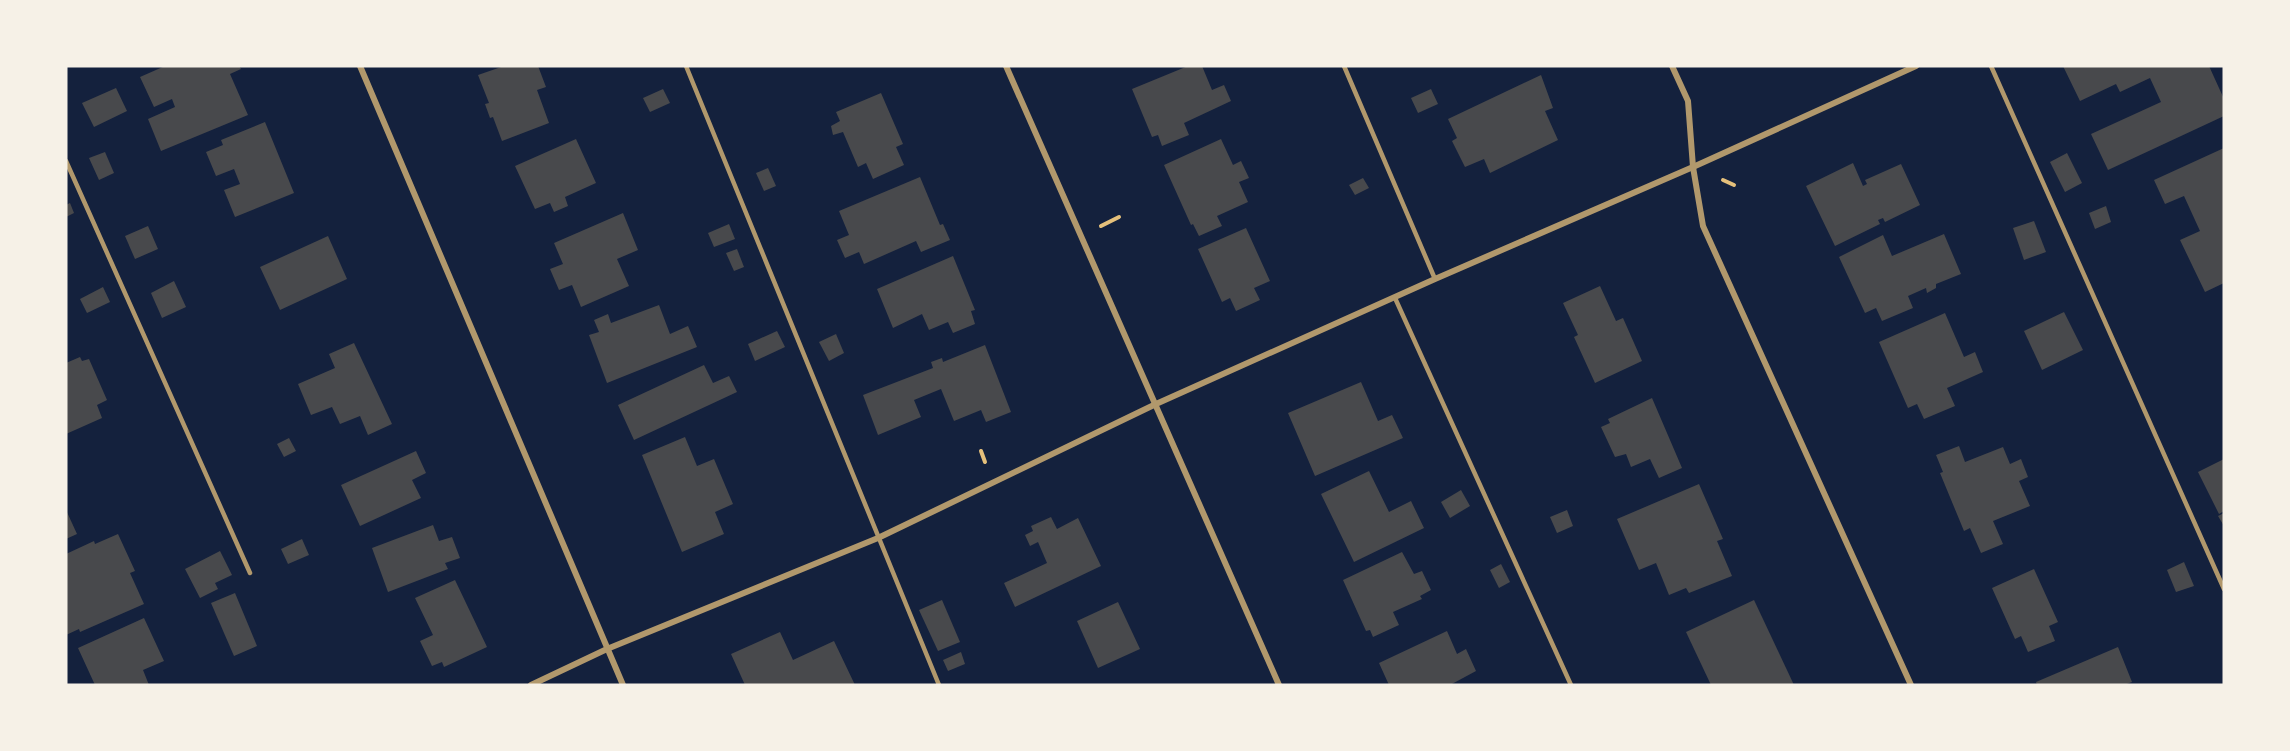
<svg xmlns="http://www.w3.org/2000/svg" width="2290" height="751" font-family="'Asap Condensed',sans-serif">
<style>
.building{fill:#48494c}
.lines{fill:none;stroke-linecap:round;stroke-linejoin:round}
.path{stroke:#e5c07b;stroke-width:4}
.service{stroke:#b1986c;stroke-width:4.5}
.minor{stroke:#b1986c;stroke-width:6}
</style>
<rect width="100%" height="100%" fill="#14213d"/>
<!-- building -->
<g class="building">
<path d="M165,66h74l2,3 -11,5 18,41 -87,36 -13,-32 27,-12 -3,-8 -18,8 -14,-30z"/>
<path d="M504,66h34l8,21 -9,3 12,33 -47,18 -9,-24 -3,1 -5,-14 4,-1 -11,-28z"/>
<path d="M1188,66h14l10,24 12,-5 7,16 -47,22 5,12 -27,11 -4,-11 -6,2 -20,-48z"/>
<path d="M2063,66h146l15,33v17l-116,54 -17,-36 70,-32 -11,-24 -30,14 -4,-8 -36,17z"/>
<path d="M1541,75l12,33 -8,3 13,29 -68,33 -6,-14 -19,8 -13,-26 5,-3 -9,-19z"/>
<path d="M116,88l11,23 -33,16 -12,-24z"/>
<path d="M663,89l7,14 -20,9 -7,-14z"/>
<path d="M1431,89l7,15 -20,9 -7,-15z"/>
<path d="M881,93l22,51 -7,3 8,18 -31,14 -7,-16 -8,4 -15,-35 -10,3 -2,-9 9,-5 -4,-9z"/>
<path d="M265,122l29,71 -59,24 -11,-27 16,-6 -6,-15 -18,7 -10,-24 17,-7 -2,-5z"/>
<path d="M576,139l20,44 -31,14 3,9 -14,6 -4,-9 -15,6 -20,-43z"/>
<path d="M1221,139l12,26 8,-4 8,17 -10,4 9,20 -31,14 5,10 -23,10 -6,-12 -2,1 -27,-60z"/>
<path d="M2224,148v135l-19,9 -25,-52 20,-9 -16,-35 -19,8 -11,-24z"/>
<path d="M105,152l9,21 -15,7 -10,-22z"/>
<path d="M2067,153l15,30 -17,9 -15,-30z"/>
<path d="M1853,163l10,23 4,-2 -2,-4 36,-16 19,41 -35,17 -2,-4 -5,2 2,4 -45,22 -29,-60z"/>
<path d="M768,168l8,18 -12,5 -8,-18z"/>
<path d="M920,177l20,48 3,-1 7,16 -29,12 -5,-11 -52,23 -5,-12 -14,6 -8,-18 12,-5 -10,-24z"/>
<path d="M1363,178l6,10 -14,7 -6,-10z"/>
<path d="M70,203l4,10 -8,4v-12z"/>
<path d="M2106,206l5,16 -16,7 -6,-16z"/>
<path d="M623,213l15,37 -21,9 12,27 -48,21 -9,-22 -13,5 -9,-21 13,-5 -9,-21z"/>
<path d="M2034,221l12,31 -22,8 -11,-32z"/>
<path d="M729,224l6,15 -21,8 -6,-14z"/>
<path d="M148,226l10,23 -23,10 -10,-23z"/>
<path d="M1246,228l24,53 -16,7 6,12 -24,11 -6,-13 -8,4 -24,-53z"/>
<path d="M1944,234l17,40 -25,10v4l-9,5 -1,-5 -18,8 5,12 -31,13 -6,-13 -11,5 -26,-56 44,-22 9,21z"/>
<path d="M328,236l19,43 -67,31 -20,-43z"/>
<path d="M737,249l7,18 -10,4 -8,-18z"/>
<path d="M953,256l22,54 -4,1 4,13 -22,9 -5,-11 -19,8 -7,-16 -29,14 -16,-39z"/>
<path d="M174,281l12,26 -24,11 -11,-25z"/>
<path d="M1600,286l16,35 7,-3 19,43 -47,22 -21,-46 4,-2 -15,-32z"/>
<path d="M103,287l7,15 -23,11 -7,-14z"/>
<path d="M659,305l11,29 18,-8 9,21 -90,36 -18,-48 10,-3 -5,-12 14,-6 3,9z"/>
<path d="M2064,312l19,38 -41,20 -18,-39z"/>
<path d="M1945,313l19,44 11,-5 8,20 -36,16 8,18 -31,13 -7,-15 -9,4 -29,-66z"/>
<path d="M777,331l8,16 -30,14 -7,-17z"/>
<path d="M836,334l8,19 -15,8 -10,-19z"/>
<path d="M354,343l38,81 -24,11 -8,-19 -20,8 -8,-17 -21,8 -13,-31 37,-16 -6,-14z"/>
<path d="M985,345l26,67 -25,10 -5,-12 -27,11 -13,-32 -27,11 7,17 -43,18 -15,-40 70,-27 -2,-6 11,-4 1,4z"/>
<path d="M80,357l2,4 7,-2 18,41 -10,5 5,13 -36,16v-71z"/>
<path d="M704,365l9,18 16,-7 8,16 -103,48 -16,-35z"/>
<path d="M1361,382l17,39 14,-6 11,23 -88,38 -27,-63z"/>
<path d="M1652,398l30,70 -23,10 -9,-19 -19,8 -5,-13 -11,3 -14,-30 9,-4 -2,-4z"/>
<path d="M685,437l12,29 17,-7 19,45 -18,8 9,22 -42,18 -40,-97z"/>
<path d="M289,438l7,13 -12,6 -7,-13z"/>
<path d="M1959,446l6,16 38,-15 7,17 11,-5 7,18 -9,4 11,25 -37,15 10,23 -22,9 -11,-25 -6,3 -24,-58 3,-1 -7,-17z"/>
<path d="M416,451l10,22 -14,7 9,18 -61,28 -19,-41z"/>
<path d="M2224,459v52l-5,3 -21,-42z"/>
<path d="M1369,471l20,41 22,-11 13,27 -70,34 -33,-68z"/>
<path d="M1699,484l24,55 -6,2 15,35 -43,17 -3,-5 -17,7 -13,-32 -17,7 -22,-51z"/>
<path d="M1461,490l9,16 -20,12 -9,-16z"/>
<path d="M66,510l11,24 -11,5z"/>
<path d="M1567,510l6,16 -16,7 -7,-16z"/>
<path d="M2224,513v13l-6,-10z"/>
<path d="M1051,517l6,12 21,-11 23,48 -86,41 -11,-24 43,-20 -9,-21 -8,4 -5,-11 8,-4 -2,-5z"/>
<path d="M433,525l6,16 13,-4 8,21 -15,5 3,6 -60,23 -16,-44z"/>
<path d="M118,534l17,37 -5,2 14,31 -64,28 -1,-3 -13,6v-81l28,-13 1,3z"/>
<path d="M302,539l7,16 -21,9 -7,-15z"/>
<path d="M220,551l12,24 -17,8 3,6 -18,9 -15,-29z"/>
<path d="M1402,552l12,22 8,-3 9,19 -11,6 2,3 -29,13 6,13 -26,12 -3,-7 -4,1 -23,-51z"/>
<path d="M2184,562l10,24 -18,6 -9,-22z"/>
<path d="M1501,564l9,18 -11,6 -9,-18z"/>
<path d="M2034,569l24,53 -9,4 6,15 -27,11 -7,-16 -6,3 -23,-51z"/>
<path d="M455,580l32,67 -43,20 -2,-5 -10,4 -12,-25 13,-6 -18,-37z"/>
<path d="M235,593l22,53 -23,10 -23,-53z"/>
<path d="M942,600l18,42 -22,9 -19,-41z"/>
<path d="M1754,600l40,85h-83l-25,-53z"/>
<path d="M1118,602l22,47 -42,19 -21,-47z"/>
<path d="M144,618l20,43 -21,9 6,15h-54l-17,-37z"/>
<path d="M1447,631l10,23 9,-5 10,22 -26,14h-61l-10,-22z"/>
<path d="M780,632l13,28 41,-19 21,44h-110l-14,-31z"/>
<path d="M2118,647l14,35 -8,3h-87l-1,-3z"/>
<path d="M961,652l4,12 -17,7 -5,-11z"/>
</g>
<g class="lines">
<!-- path -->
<g class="path">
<path d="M1723,180l11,5"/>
<path d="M1101,226l18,-9"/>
<path d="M981,451l4,11"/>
</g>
<!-- service -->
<g class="service">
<path d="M686,66l253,619"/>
<path d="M1344,66l91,213"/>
<path d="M1991,66l233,523"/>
<path d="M66,161l184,412"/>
<path d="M1395,298l176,387"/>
</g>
<!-- minor -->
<g class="minor">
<path d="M360,66l263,619"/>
<path d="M1006,66l273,619"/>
<path d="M1672,66l16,35 5,66 10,59 208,459"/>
<path d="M531,685l76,-36 271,-111 278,-134 279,-125 258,-112 223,-101"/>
</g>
</g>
<!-- border -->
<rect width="2290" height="751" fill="none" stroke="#f6f1e7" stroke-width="135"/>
</svg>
